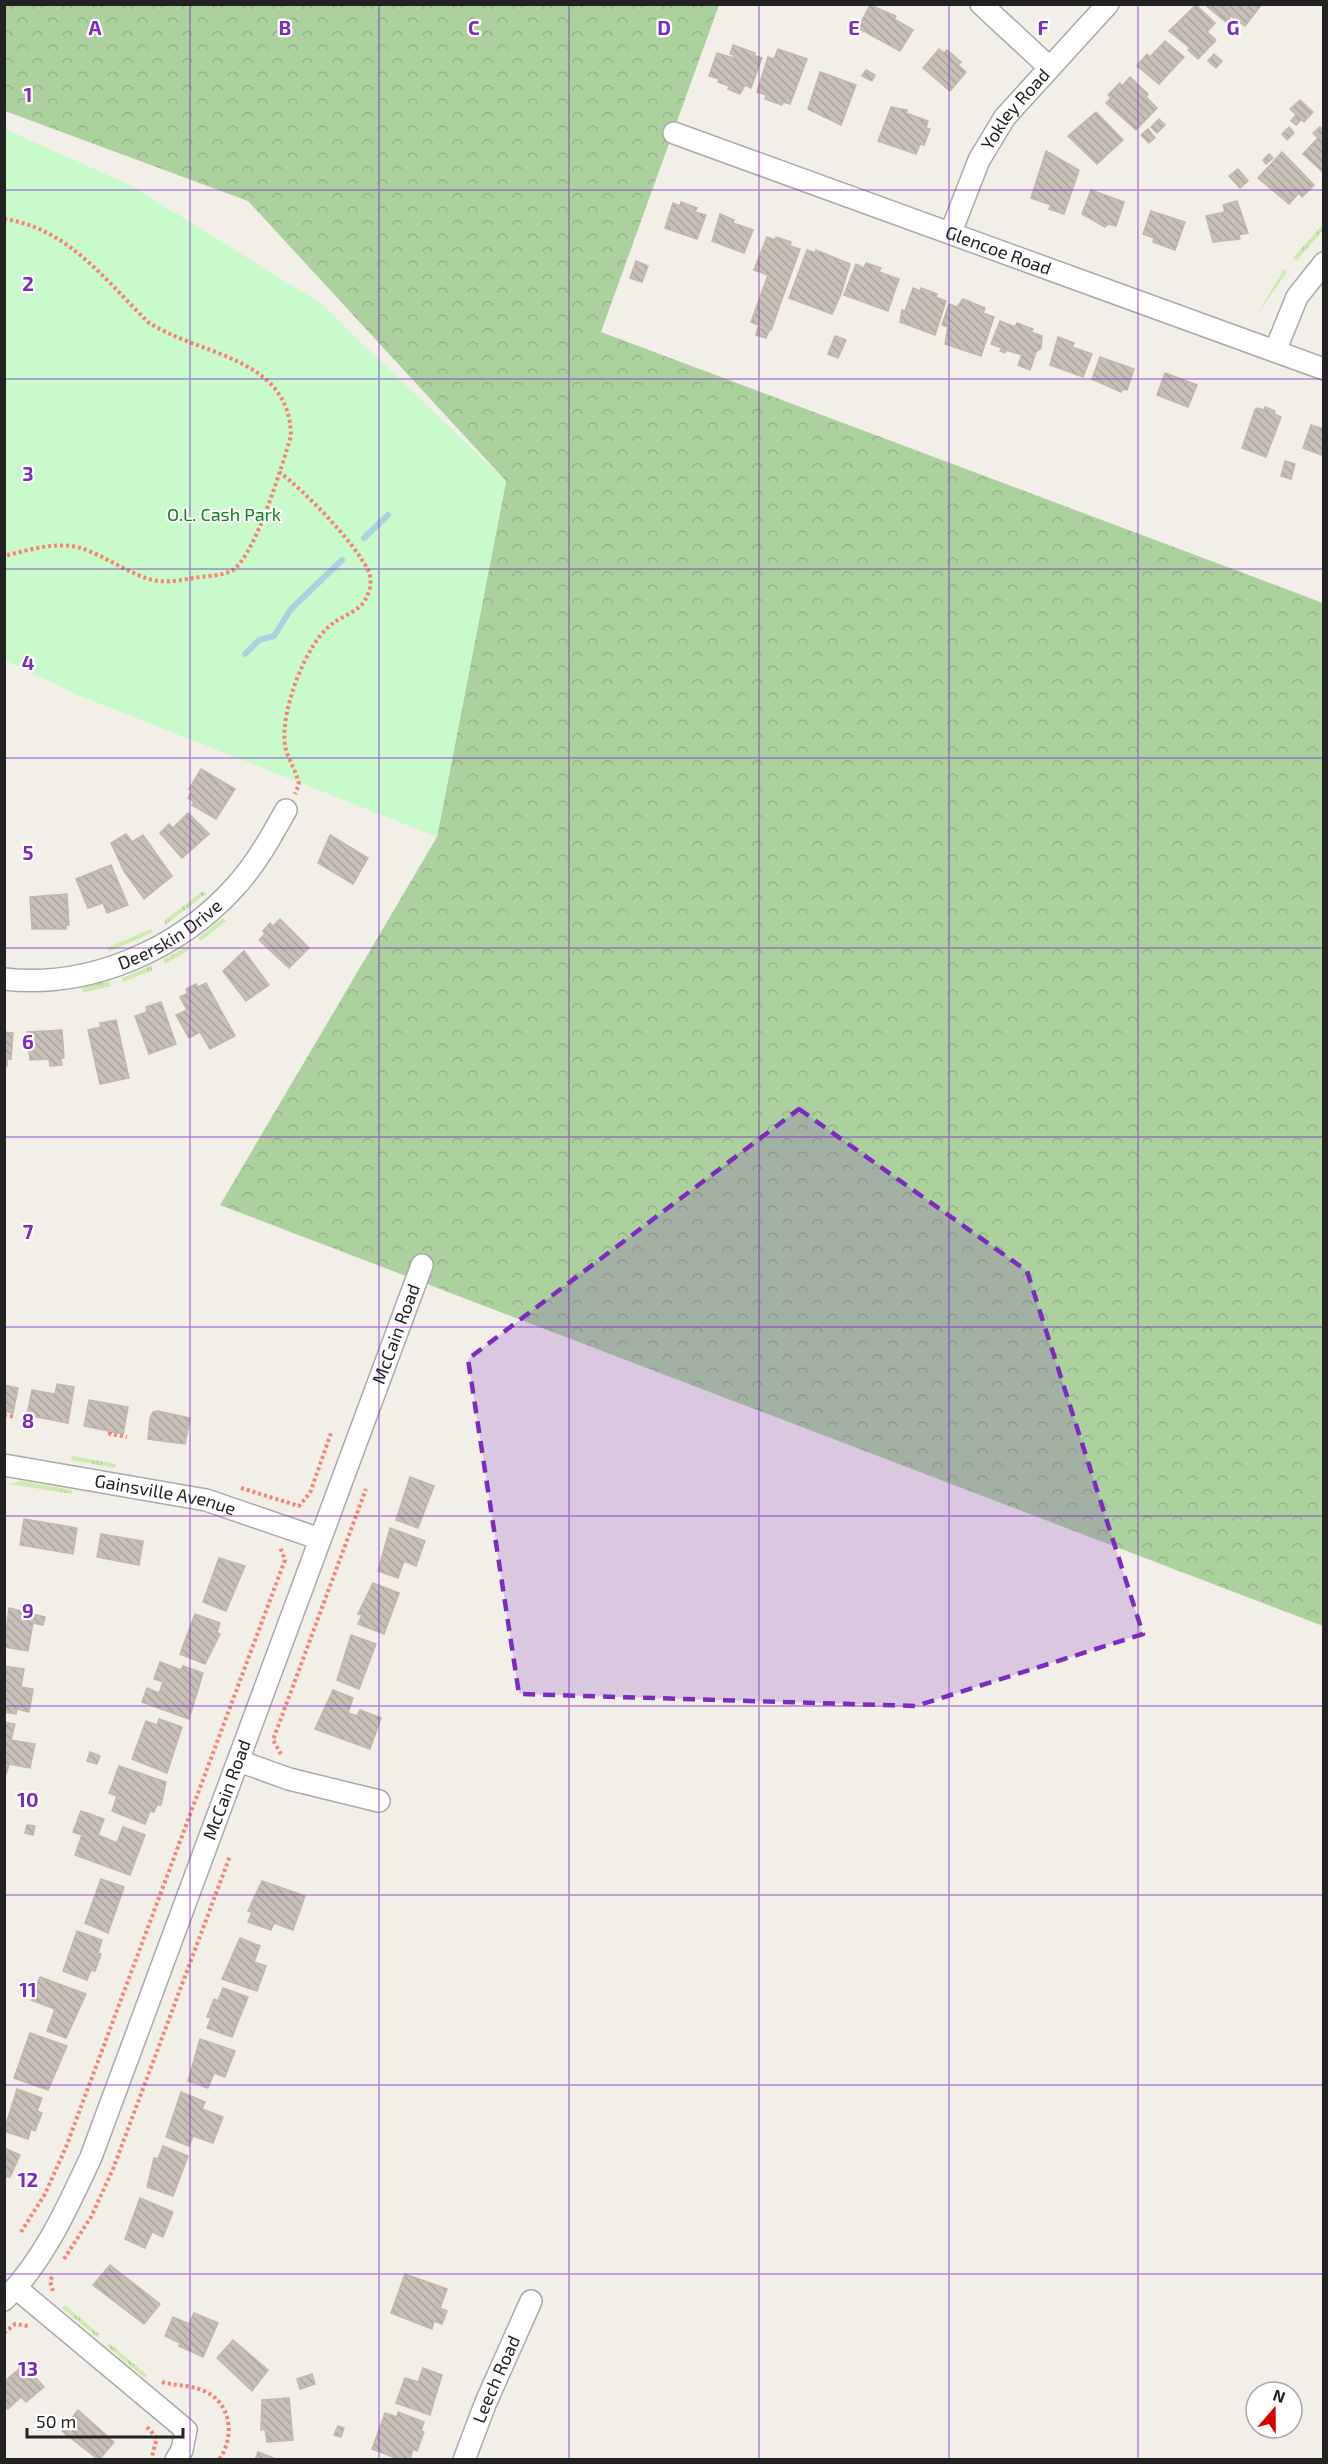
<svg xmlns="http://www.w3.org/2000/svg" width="1328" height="2464" font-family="'Exo 2',sans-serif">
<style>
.grass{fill:url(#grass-tufts)}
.forest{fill:url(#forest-crowns)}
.park{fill:#c8facc}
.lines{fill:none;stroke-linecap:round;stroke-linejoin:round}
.stream{stroke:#aad3df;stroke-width:6}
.building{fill:url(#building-back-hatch);stroke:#c4b6ab;stroke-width:1.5}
.street-casing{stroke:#a9a9a9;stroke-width:24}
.path{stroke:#fa8072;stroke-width:4;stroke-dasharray:3 3;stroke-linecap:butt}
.street{stroke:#fff;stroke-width:21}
.marked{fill:#7b2cbf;fill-opacity:0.2;stroke:#7b2cbf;stroke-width:4.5;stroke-dasharray:12 8;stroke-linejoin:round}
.grid{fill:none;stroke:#7b2cbf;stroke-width:1.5;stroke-opacity:0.55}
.labels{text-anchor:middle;stroke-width:4.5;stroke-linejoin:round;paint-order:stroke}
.street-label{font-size:18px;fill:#222;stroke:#fff}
.park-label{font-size:18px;fill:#0c8416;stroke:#fff}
.grid-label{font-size:20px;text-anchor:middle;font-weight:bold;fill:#7b2cbf;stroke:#fff;stroke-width:4.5;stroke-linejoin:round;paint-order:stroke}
</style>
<defs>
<pattern id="grass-tufts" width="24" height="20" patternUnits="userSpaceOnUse" patternTransform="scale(1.5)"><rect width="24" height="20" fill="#cdebb0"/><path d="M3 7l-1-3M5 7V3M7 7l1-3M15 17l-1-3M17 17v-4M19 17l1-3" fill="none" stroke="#b0c997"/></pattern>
<pattern id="forest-crowns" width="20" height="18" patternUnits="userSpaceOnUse" patternTransform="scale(1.5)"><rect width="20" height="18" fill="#add19e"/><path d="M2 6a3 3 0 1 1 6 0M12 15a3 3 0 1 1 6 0" fill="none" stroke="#95b388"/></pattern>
<pattern id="building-back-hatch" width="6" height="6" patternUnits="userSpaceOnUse" patternTransform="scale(1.5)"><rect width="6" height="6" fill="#c7bfb8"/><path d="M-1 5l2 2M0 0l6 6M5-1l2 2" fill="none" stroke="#aba49e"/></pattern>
</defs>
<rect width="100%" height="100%" fill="#f2efe9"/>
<!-- grass -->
<g class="grass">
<path d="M1323,224v6l-27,31 -3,-3z"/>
<path d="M1284,269l3,3 -31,44z"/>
<path d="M203,891l3,3 -41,31v-5z"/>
<path d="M223,918l3,3 -25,20 -3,-3z"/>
<path d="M151,929l2,3 -44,20 -2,-4z"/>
<path d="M188,946l3,3 -26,15 -2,-4z"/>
<path d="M151,966l2,4 -30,12 -1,-4z"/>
<path d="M109,981l2,5 -28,7 -1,-6z"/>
<path d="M72,1456l44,8 -1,4 -44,-8z"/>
<path d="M21,1481l51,9v4l-63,-10z"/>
<path d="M65,2305l34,29 -2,3 -35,-29z"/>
<path d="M109,2343l38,32 -2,3 -38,-32z"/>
</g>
<!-- forest -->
<path class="forest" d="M4,5h715l-118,327 722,271v1023l-1103,-421 217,-368 69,-356 -258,-280 -243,-90z"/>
<!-- park -->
<path class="park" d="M4,125l10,8 118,53 188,117 186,178 -69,356 -359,-142 -73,-35z"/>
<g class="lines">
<!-- stream -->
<g class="stream">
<path d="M364,538l24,-23"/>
<path d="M245,654l14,-14 15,-4 17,-27 51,-49"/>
</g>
</g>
<!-- building -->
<g class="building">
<path d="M1204,4h58l-17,22 -14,-10 -5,6z"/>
<path d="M870,5l26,11 -2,3 19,11 -13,21 -42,-23z"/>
<path d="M1196,5l19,18 -8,9 9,8 -18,19 -10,-9 2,-2 -21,-17z"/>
<path d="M1165,41l19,16 -25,27 -22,-18 10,-12 3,3z"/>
<path d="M733,45l22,8 -4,12 5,-9 6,2 -11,30 -6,-3 -5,9 -12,-5 1,-3 -11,-4 1,-3 -10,-3 8,-23 16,5 1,-3 -4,-1z"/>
<path d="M778,49l29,10 -17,45 -7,-2 -1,3 -17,-6 1,-4 -9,-3 11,-35 6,2z"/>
<path d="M939,49l5,4 3,-3 14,12 -3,3 8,7 -16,19 -27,-23z"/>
<path d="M1214,54l8,7 -6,7 -8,-7z"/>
<path d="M866,70l9,5 -3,6 -10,-5z"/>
<path d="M820,72l36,13 -15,40 -33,-16z"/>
<path d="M1130,77l18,17 -2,3 11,11 -21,22 -30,-27 5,-5 -3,-3 12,-12 2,3z"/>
<path d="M1300,100l13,12 -9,10 -14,-13z"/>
<path d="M891,107l16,3 -1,3 22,8 -2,7 4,1 -6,16 -4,-1 -4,10 -38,-13z"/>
<path d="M1096,112l27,28 -26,24 -29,-28z"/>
<path d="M1296,115l5,5 -5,5 -5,-4z"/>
<path d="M1159,119l6,6 -8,8 -6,-6z"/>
<path d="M1289,127l5,6 -7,7 -5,-6z"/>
<path d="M1320,127l4,3 -1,42 -20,-18 15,-16 -5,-5z"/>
<path d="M1148,129l7,9 -6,5 -8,-8z"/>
<path d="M1046,151l33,19 -15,44 -15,-5 2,-4 -20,-7z"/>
<path d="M1282,152l32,33 -12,12 -3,-4 -10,11 -31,-26z"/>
<path d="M1269,154l4,4 -7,6 -3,-4z"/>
<path d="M1238,169l10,12 -8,7 -11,-12z"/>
<path d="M1091,190l33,12 -8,24 -8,-2 -3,3 -23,-13z"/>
<path d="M1237,201l11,32 -9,2 1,4 -27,3 -7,-26 19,-4 -2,-7z"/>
<path d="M681,202l16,6 -2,4 11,3 -9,24 -32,-11 8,-25 7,3z"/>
<path d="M1151,211l34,11 -10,28 -22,-8 1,-4 -11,-4z"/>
<path d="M720,214l14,6 -1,3 20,7 -9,23 -32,-12z"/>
<path d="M767,237l8,3 1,-3 15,5 -1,4 10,3 -29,81 -20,-8 17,-47 -14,-5z"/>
<path d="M807,250l8,3 1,-3 34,14 -9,30 -9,20 -43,-16z"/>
<path d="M636,261l12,5 -6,16 -12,-4z"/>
<path d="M866,263l15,5 -2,4 20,7 -11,32 -44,-16 12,-31 8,4z"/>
<path d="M913,288l7,3 1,-3 16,6 -1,3 10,4 -11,34 -35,-13 2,-12 3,1z"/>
<path d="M963,299l22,9 -2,5 11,4 -13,39 -36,-12 3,-17 -6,-2 7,-21 8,3z"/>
<path d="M1000,321l15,6 2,-4 16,6 -2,3 11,4 -1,12 -5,4 -6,18 -12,-5 4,-10 -16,-5 -1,3 -5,-2 2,-3 -11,-4z"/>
<path d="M758,327l11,4 -3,7 -10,-3z"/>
<path d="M835,336l11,4 -8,18 -10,-4z"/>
<path d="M1058,337l16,6 -2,4 20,7 -9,23 -33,-12z"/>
<path d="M1100,357l34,12 -7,21 -4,-1 -2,3 -29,-13z"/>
<path d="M1165,373l32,12 -9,22 -31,-12z"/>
<path d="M1265,407l10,4 -1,3 7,3 -15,40 -24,-9 13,-38 2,-2 7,2z"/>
<path d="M1311,425l13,4v27l-21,-8z"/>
<path d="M1285,461l10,3 -4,15 -10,-3z"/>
<path d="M201,769l34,20 -19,30 -24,-14 2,-3 -6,-4 4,-7 -3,-2z"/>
<path d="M188,813l21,21 -27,24 -22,-25 9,-9 4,4z"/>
<path d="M126,834l6,8 11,-7 29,41 -28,23 -20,-28 -13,-28z"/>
<path d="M330,835l38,23 -15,26 -35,-21z"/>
<path d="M111,865l17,40 -21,8 -4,-10 -15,5 -12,-29z"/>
<path d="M67,894l2,31h-3v4h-34l-2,-32z"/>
<path d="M280,919l29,29 -20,20 -30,-28 6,-6 -2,-3 7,-8 3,3z"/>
<path d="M244,951l25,34 -23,16 -23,-30z"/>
<path d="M206,983l29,53 -25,13 -10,-17 -11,6 -13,-23 11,-5 -7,-13 8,-4 -2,-4 10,-5 2,3z"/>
<path d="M161,1002l15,42 -27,10 -14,-38 12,-4 -1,-5z"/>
<path d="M116,1020l13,58 -29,6 -12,-54 13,-3 -1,-4z"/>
<path d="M62,1030l2,28h-3l1,7 -12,1 -1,-7 -19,1 -3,-28z"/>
<path d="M4,1032l9,1 -2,26h-4v7h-3z"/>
<path d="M57,1384l17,3 -6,36 -41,-8 5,-25 23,4z"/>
<path d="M4,1385l14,3 -5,25 -9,-2z"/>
<path d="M89,1400l39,7 -5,27 -39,-8z"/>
<path d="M158,1411l32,7 -5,26 -37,-5 2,-21 3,-6z"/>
<path d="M410,1477l24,9 -16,42 -22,-8z"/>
<path d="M24,1519l53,9 -4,26 -53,-9z"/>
<path d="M390,1528l35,13 -9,25 -12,-5 -6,17 -20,-7z"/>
<path d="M101,1534l42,7 -4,24 -42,-8z"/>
<path d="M219,1558l26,8 -19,45 -23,-9z"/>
<path d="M373,1583l26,10 -15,41 -26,-10 4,-9 -4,-1z"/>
<path d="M9,1608l36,9 -2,8 -10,-2 -5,28 -24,-4z"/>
<path d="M195,1614l25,9 -3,10 3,1 -15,30 -25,-10z"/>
<path d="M351,1635l25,9 -17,45 -22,-9z"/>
<path d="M160,1662l21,8 2,-4 20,7 -14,46 -47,-17 5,-14 12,5 4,-11 -9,-3z"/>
<path d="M4,1666l20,3 -3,18 12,2 -4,23 -12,-3 -1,5 -12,-2z"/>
<path d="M333,1690l20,8 -5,15 9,3 3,-6 21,8 -11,31 -55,-20z"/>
<path d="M159,1719l23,8 -15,46 -35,-14 14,-38 11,4z"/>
<path d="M4,1722l11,2 -4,16 24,4 -5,24 -21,-4 -3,11z"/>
<path d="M90,1752l10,4 -3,8 -10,-3z"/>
<path d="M119,1766l47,16 -5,23h-4l-3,7 -4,-1 -5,13 -33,-13 5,-15 -8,-3z"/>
<path d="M81,1811l23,8 -6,16 19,8 6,-16 22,8 -15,40 -55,-20 7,-20 -9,-3z"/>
<path d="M27,1825l8,1 -2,9 -8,-2z"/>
<path d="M101,1879l23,8 -16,46 -23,-10z"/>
<path d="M262,1881l43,15 -12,34 -19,-7 -3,7 -23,-8 4,-10 -4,-1z"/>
<path d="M77,1931l25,9 -4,13 3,1 -6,17 -4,-1 -4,10 -24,-9z"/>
<path d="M240,1938l20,8 -6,16 12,4 -9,25 -35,-12z"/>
<path d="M40,1977l46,17 -20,44 -19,-7 8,-22 -24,-9z"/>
<path d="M223,1988l25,9 -16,40 -25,-9 4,-10 -4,-1 7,-18 4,2z"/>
<path d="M30,2033l37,13 -19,44 -34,-12z"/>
<path d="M200,2039l35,12 -10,26 -11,-4 -6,15 -20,-7z"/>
<path d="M17,2089l25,9 -5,13 5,2 -7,18 -4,-2 -3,10 -24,-8z"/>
<path d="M181,2092l24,10 -3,7 21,8 -10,26 -20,-7 -4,10 -23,-9z"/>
<path d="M163,2146l25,10 -15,40 -26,-9 7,-29 4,1z"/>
<path d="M4,2148l16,7 -10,22 -3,-1 -3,4z"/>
<path d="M140,2198l33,14 -10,25 -11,-5 -7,16 -20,-9z"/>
<path d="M110,2265l50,39 -16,20 -51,-39z"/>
<path d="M405,2274l42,15 -7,19 7,3 -5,13 -8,-3 -2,8 -41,-16z"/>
<path d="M194,2313l24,10 -15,34 -24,-11 1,-3 -15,-7 8,-19 16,7z"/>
<path d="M233,2340l35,30 -16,21 -35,-33z"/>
<path d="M24,2365l20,22 -18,15 -5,-5 -13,12 -4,-3v-20l3,-2 -2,-3z"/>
<path d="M423,2368l19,7 -12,40 -34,-12 9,-25 13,4z"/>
<path d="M312,2374l3,10 -15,5 -3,-10z"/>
<path d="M289,2398l4,42 -26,2 -2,-13 -4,1 1,-30z"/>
<path d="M78,2410l36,32 -15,18 -37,-29z"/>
<path d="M398,2412l26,10 -3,9 3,1 -7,19 -4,-2 -3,11 -14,-2 -24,-9 13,-36 12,4z"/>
<path d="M338,2426l6,2 -3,9 -7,-2z"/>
<path d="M258,2452l20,8h-23z"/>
</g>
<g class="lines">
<defs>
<g id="street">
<path d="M981,4l68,63"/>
<path id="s1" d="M674,133l650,236"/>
<path id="s2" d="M951,232l28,-72 26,-43 103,-113"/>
<path d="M1275,351l22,-54 27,-34"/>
<path id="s3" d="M4,979c86,10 175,-30 231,-92 21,-23 36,-50 51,-77"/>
<path id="s4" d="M4,1465l202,35 114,39"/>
<path d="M239,1761l50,18 90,22"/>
<path d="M16,2288l170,142 -4,20 -6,10"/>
<path id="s5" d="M4,2300c40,-39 64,-94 87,-143l331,-892"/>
<path id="s6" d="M464,2460l22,-58 45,-101"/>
</g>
</defs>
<!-- street casing -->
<use href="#street" class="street-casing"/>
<!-- path -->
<g class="path">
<path d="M4,219c64,9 101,61 144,103 51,34 142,34 143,114 -9,29 -35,118 -58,134 -10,6 -28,6 -40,8 -16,3 -34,6 -50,-1 -18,-7 -35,-18 -54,-26 -28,-12 -56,-2 -85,5"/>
<path d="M279,472c25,18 75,70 89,98 4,8 3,18 -1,26 -5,15 -24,19 -35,28 -27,20 -52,89 -47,121 2,13 11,25 14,39l-4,10"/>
<path d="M4,1415l12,2"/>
<path d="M110,1432v2l17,3"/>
<path d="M241,1488l58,18 11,-13 21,-60"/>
<path d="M281,1754l-8,-14 93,-251"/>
<path d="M21,2232l24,-38 21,-47 219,-587 -5,-13"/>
<path d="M64,2259l27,-42 22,-48 117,-313"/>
<path d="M53,2291l-3,-10 3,-6"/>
<path d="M4,2333l11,-9 13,2"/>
<path d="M162,2382c14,4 29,3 42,9 28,12 31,46 15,69"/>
<path d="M147,2427l10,11 -6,22"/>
</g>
<!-- street -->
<use href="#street" class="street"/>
</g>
<!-- marked area -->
<path class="marked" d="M799,1109l228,162 116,363 -227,72 -397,-12 -51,-335z"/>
<!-- grid -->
<path class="grid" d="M190,4v2456M379,4v2456M569,4v2456M759,4v2456M949,4v2456M1138,4v2456M4,190h1320M4,379h1320M4,569h1320M4,758h1320M4,948h1320M4,1137h1320M4,1327h1320M4,1516h1320M4,1706h1320M4,1895h1320M4,2085h1320M4,2274h1320"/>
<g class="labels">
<!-- street labels -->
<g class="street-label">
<text dy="6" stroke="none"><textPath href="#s2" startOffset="140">Yokley Road</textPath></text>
<text dy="6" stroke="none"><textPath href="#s1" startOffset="345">Glencoe Road</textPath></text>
<text dy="6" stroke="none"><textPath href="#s3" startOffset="176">Deerskin Drive</textPath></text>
<text dy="6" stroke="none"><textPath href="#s5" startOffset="1046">McCain Road</textPath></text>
<text dy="6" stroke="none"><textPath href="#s4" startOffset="164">Gainsville Avenue</textPath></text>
<text dy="6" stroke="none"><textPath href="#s5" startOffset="560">McCain Road</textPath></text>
<text dy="6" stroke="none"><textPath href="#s6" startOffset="87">Leech Road</textPath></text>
</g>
<!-- park labels -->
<g class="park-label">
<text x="224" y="521">O.L. Cash Park</text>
</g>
</g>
<g class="grid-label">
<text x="95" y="35">A</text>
<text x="285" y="35">B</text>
<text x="474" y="35">C</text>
<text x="664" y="35">D</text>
<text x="854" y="35">E</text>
<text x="1043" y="35">F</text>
<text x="1233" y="35">G</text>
<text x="28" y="102">1</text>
<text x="28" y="291">2</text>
<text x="28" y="481">3</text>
<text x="28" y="670">4</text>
<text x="28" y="860">5</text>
<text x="28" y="1049">6</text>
<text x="28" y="1239">7</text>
<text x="28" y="1428">8</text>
<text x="28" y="1618">9</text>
<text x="28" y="1807">10</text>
<text x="28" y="1997">11</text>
<text x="28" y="2187">12</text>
<text x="28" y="2376">13</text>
</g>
<!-- border -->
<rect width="1328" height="2464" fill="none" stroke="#222222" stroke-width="12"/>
<!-- north arrow -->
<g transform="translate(1274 2410) rotate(20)"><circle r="28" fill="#ffffff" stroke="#a7a7a7" stroke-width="1.5"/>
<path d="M0-4.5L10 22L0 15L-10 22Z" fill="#d40000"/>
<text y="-9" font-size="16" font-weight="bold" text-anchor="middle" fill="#222222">N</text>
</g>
<!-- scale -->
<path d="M27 2428v9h156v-9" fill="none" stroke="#222222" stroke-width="3"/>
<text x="36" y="2428" font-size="18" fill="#222222" stroke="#ffffff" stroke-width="4.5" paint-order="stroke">50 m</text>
</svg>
